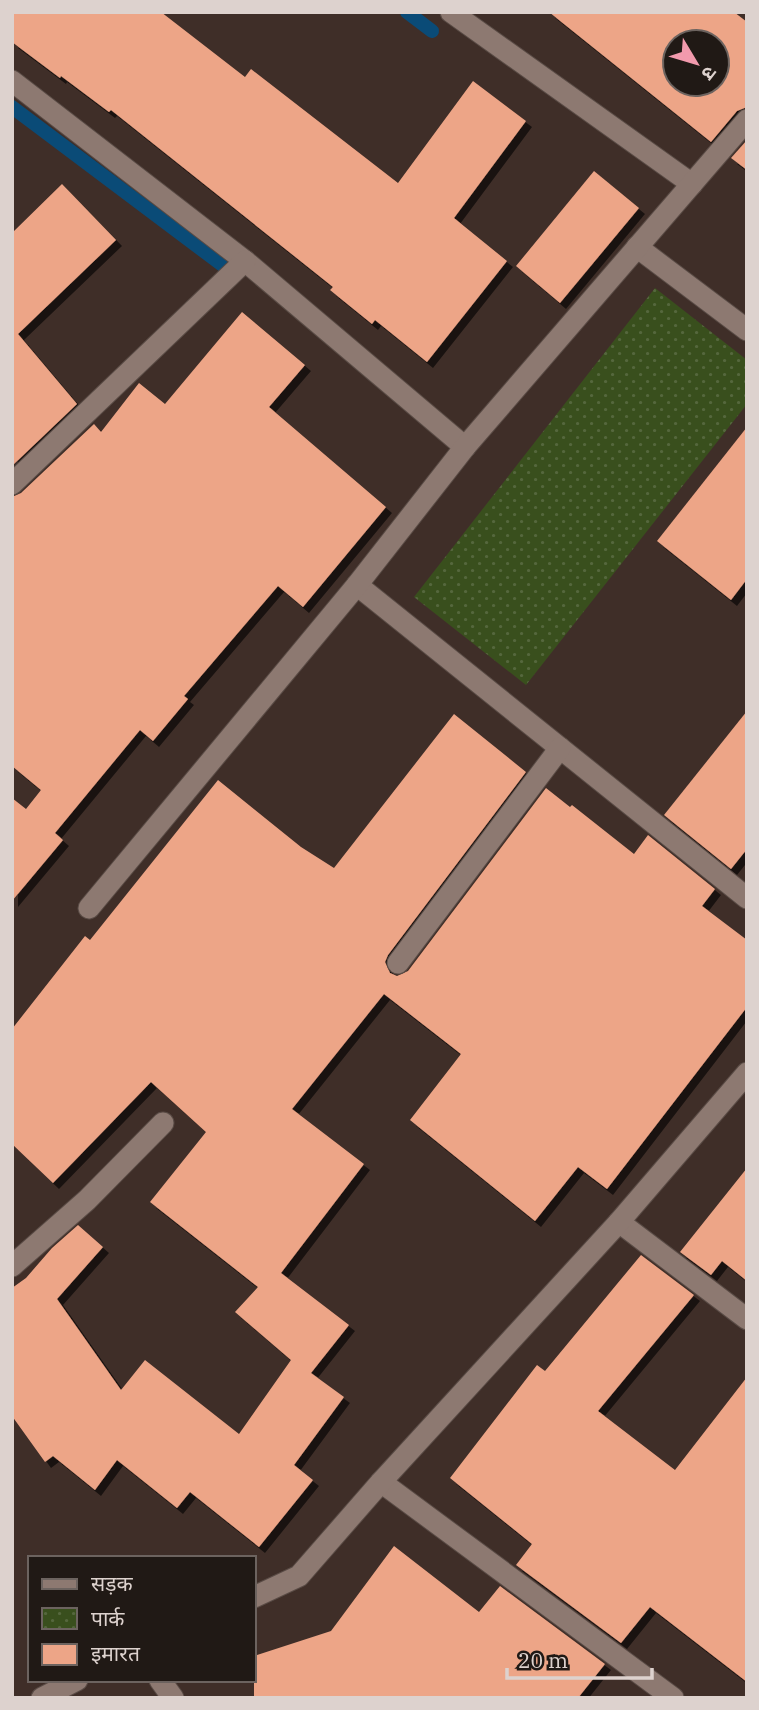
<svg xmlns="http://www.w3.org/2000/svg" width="759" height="1710" font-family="'IBM Plex Serif','Noto Sans Devanagari',serif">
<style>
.park{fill:url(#park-dots)}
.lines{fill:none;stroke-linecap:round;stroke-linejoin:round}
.stream{stroke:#0a4b77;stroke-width:14}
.building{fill:#eda587;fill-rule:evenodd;filter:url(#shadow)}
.street-casing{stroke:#594b45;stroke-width:23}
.secondary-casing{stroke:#594b45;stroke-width:23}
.street{stroke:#8d7971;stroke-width:21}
.secondary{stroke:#8d7971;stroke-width:21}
</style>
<defs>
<pattern id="park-dots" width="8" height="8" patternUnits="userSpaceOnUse" patternTransform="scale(1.75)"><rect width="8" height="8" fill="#394f1d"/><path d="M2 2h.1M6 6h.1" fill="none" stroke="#55673d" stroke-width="1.8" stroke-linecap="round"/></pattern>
<filter id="shadow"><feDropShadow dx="6" dy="6" stdDeviation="0" flood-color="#0009"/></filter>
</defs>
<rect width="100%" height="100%" fill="#3f2e28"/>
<!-- park -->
<path class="park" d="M655,288l92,72v44l-221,281 -112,-88z"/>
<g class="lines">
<!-- stream -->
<g class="stream">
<path d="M407,12l25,19"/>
<path d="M12,107l217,163"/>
</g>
</g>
<!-- building -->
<g class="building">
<path d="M12,12h149l84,65 6,-8 147,114 75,-102 53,40 -72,97 53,43 -80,101 -52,-42 -3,4 -42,-34 3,-3 -222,-177 -2,2 -48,-36 -1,2 -48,-36z"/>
<path d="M549,12h185l13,10v85l-10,4 -26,31zM675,42h42v42h-42z"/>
<path d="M747,140v30l-16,-12z"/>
<path d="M594,171l45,37 -79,95 -44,-37z"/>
<path d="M62,184l54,56 -98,94 59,70 -65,62v-233z"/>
<path d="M242,312l63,53 -36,42 117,100 -83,100 -25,-21 -94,110 4,3 -35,42 -13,-11 -85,103 8,7 -51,61v-103l14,11 15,-19 -29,-24v-269l9,-4 73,-69 7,8 38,-49 26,21z"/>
<path d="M747,427v152l-16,21 -74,-59z"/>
<path d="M747,711v138l-16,20 -67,-54z"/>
<path d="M454,714l72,58 -138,183 -3,7 5,11 7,3 11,-5 138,-183 24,19 2,-2 62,49 14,-19 67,54 -13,17 45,34v67l-140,182 -29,-22 -43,54 -125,-101 51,-66 -77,-60 -92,115 72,55 -83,109 68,52 -38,48 33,24 -50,68 19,15 -54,67 -69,-55 -13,16 -60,-48 -22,30 -42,-34 -8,6 -33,-46v-128l14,-10 26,-30 26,-23 25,22 -46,52 64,91 24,-30 94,74 52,-74 -56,-48 23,-25 -108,-85 56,-70 -55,-50 -98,101 -41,-39v-115l73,-93 5,4 128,-160 83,67 33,21z"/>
<path d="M747,1168v113l-25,-20 -11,14 -31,-23z"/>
<path d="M641,1255l53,40 -96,116 77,59 72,-93v305l-97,-75 -29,36 -105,-78 16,-21 -82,-66 87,-113 8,6z"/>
<path d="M394,1546l85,66 21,-26 105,78 -27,34h-324v-42l77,-25z"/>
</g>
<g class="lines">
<defs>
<g id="street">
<path d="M451,12l241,172"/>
<path d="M12,81l233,180 220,186"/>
<path d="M637,247l110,83"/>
<path d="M12,484l233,-223"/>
<path d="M357,585l390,313"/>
<path d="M89,908l268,-323 108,-138 282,-327"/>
<path d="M398,963l162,-215"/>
<path d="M619,1222l128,97"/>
<path d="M12,1266l75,-66 76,-77"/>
<path d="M381,1482l292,216"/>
<path d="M160,1680l13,18"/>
</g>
<g id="secondary">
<path d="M254,1597l45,-21 82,-94 238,-260 128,-149"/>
<path d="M42,1698l35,-18"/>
</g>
</defs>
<!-- street casing -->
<use href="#street" class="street-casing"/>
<!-- secondary casing -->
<use href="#secondary" class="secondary-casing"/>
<!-- street -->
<use href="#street" class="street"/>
<!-- secondary -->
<use href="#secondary" class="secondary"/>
</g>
<!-- border -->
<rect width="759" height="1710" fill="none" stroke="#ddd2ce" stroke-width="28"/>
<!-- legend -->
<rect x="28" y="1556" width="228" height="126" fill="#201915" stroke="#6c635f" stroke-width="2"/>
<rect x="42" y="1579" width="35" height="10" fill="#8d7971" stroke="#6c635f" stroke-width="2"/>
<text x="91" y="1591" font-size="21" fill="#ddd2ce">सड़क</text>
<rect x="42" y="1608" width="35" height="21" fill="url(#park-dots)" stroke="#6c635f" stroke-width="2"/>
<text x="91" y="1626" font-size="21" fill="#ddd2ce">पार्क</text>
<rect x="42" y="1644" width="35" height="21" fill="#eda587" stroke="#6c635f" stroke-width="2"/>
<text x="91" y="1661" font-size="21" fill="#ddd2ce">इमारत</text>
<!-- north arrow -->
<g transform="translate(696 63) rotate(128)"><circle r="33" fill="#201915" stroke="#6c635f" stroke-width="2"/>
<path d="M0-5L12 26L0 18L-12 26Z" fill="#f29aad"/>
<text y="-10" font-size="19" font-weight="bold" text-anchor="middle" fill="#ddd2ce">उ</text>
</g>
<!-- scale -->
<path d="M507 1668v10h145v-10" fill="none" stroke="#ddd2ce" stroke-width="3.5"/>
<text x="518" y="1668" font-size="21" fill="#ddd2ce" stroke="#201915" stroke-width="5" paint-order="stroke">20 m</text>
</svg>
